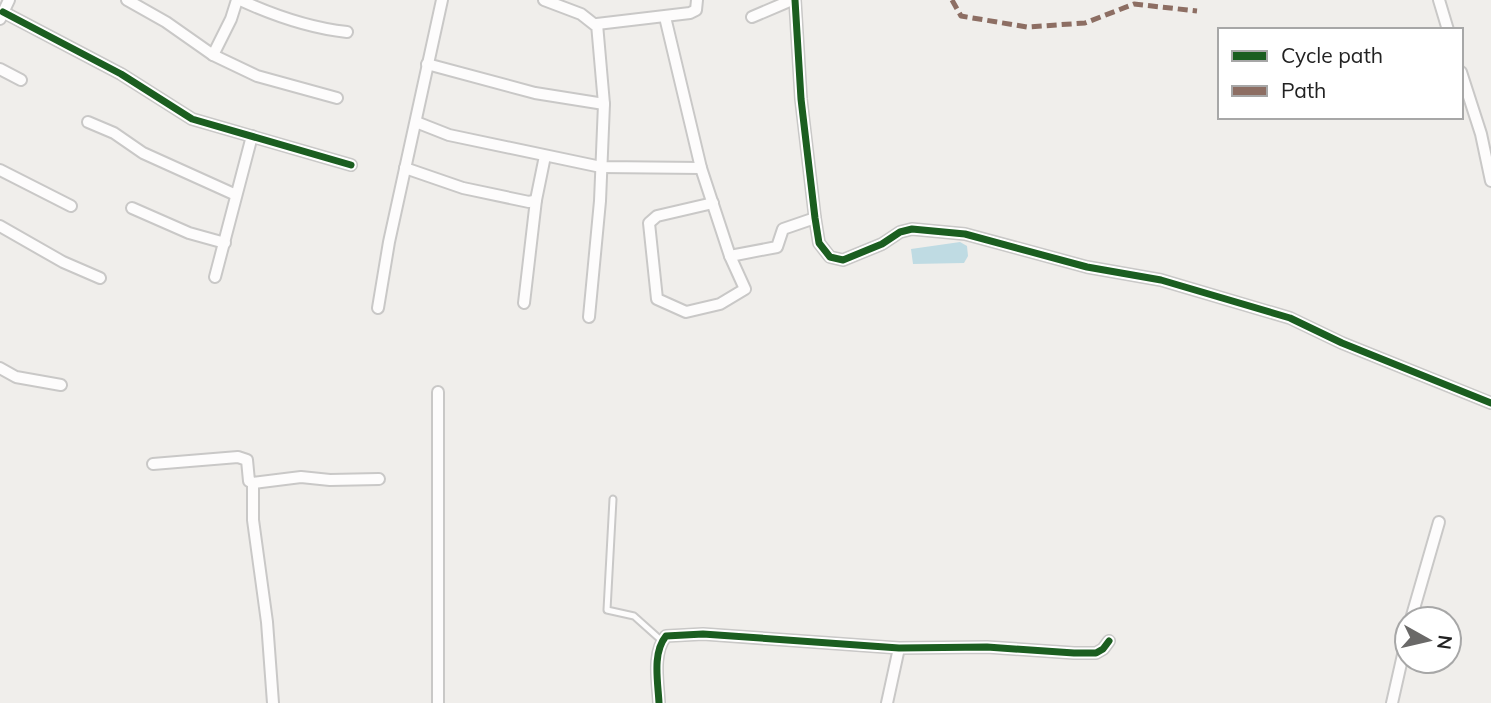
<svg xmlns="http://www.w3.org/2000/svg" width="1491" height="703" font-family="Mulish,sans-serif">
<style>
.water{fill:#bfdbe3}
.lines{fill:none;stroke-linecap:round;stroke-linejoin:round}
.lane-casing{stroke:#c9c8c7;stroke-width:9}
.street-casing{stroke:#c9c8c7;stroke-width:14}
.lane{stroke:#fdfcfc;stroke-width:5}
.street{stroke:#fdfcfc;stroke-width:10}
.quiet{stroke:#8d6e63;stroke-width:5;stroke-dasharray:10 5;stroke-linecap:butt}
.cycleway-casing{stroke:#fff;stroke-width:11}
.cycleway{stroke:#1b5e20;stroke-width:7}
</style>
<rect width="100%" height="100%" fill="#f0eeeb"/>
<!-- water -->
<path class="water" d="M960,242l7,4 1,10 -4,7 -51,1 -2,-15z"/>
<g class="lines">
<defs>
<path id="lane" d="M613,499l-6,111 27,6 28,25"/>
<g id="street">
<path d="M127,0l39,22 47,33 44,21 80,22"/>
<path d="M240,0c35,16 69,28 107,32"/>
<path d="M544,0l37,14 14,11 2,-1 7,80 -4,97 -11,116"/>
<path d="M795,0l6,99 14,119 4,25 11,14 13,3 39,-16 18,-12 12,-3 53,5 122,33 74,13 129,38 52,25 149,60"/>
<path d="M1439,0l9,30"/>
<path d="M3,12l118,62 71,45 159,46"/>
<path d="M665,17l36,151 29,88 47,-9 6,-18 32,-11"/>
<path d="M752,17l40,-17"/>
<path d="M0,19l9,-19"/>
<path d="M597,24l93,-11 6,-3 1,-10"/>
<path d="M213,55l18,-36 6,-19"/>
<path d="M427,64l108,29 69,11"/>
<path d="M0,69l21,11"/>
<path d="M1461,72l20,62 10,47"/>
<path d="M88,122l26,11 29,20 93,42"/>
<path d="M416,122l33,13 152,32 100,1"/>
<path d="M405,168l58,20 66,14 7,-2 9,-44"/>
<path d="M0,170l71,36"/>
<path d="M713,203l-56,13 -8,7 8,76 29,13 34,-8 25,-15 -15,-33"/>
<path d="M132,208l57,25 36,10"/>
<path d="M0,226l63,36 37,16"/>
<path d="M215,277l37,-141"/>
<path d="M524,303l12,-103"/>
<path d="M378,308l11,-66 53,-242"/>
<path d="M0,368l16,9 45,8"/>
<path d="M438,392v311"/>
<path d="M153,464l85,-7 9,3 2,21 4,2 48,-6 29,3 49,-1"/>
<path d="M253,483v37l14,102 6,81"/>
<path d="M1411,619l28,-97"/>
<path d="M659,703c-1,-21 -7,-50 7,-67l37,-2 196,14 88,-1 87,6h22l7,-4 6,-8"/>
<path d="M887,703l12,-55"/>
<path d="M1392,703l15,-66"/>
</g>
</defs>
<!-- lane casing -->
<use href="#lane" class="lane-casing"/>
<!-- street casing -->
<use href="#street" class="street-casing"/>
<!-- lane -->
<use href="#lane" class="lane"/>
<!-- street -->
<use href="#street" class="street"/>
<!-- quiet -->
<path class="quiet" d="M952,0l9,16 66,11 58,-4 49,-19 63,7"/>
<defs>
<g id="cycleway">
<path d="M795,0l6,99 14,119 4,25 11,14 13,3 39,-16 18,-12 12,-3 53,5 122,33 74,13 129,38 52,25 149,60"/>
<path d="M3,12l118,62 71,45 159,46"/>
<path d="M659,703c-1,-21 -7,-50 7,-67l37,-2 196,14 88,-1 87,6h22l7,-4 6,-8"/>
</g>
</defs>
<!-- cycleway casing -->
<use href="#cycleway" class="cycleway-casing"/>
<!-- cycleway -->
<use href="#cycleway" class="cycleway"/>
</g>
<!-- legend -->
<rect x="1218" y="28" width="245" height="91" fill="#ffffff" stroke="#a7a7a7" stroke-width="2"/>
<rect x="1232" y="51" width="35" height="10" fill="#1b5e20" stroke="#a7a7a7" stroke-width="2"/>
<text x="1281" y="63" font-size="21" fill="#222222">Cycle path</text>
<rect x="1232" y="86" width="35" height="10" fill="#8d6e63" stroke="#a7a7a7" stroke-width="2"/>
<text x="1281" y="98" font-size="21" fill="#222222">Path</text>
<!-- north arrow -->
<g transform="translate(1428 640) rotate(98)"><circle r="33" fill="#ffffff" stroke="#a7a7a7" stroke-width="2"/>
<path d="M0-5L12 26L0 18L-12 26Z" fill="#6a6968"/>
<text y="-10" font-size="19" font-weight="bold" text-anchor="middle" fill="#222222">N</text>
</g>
</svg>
